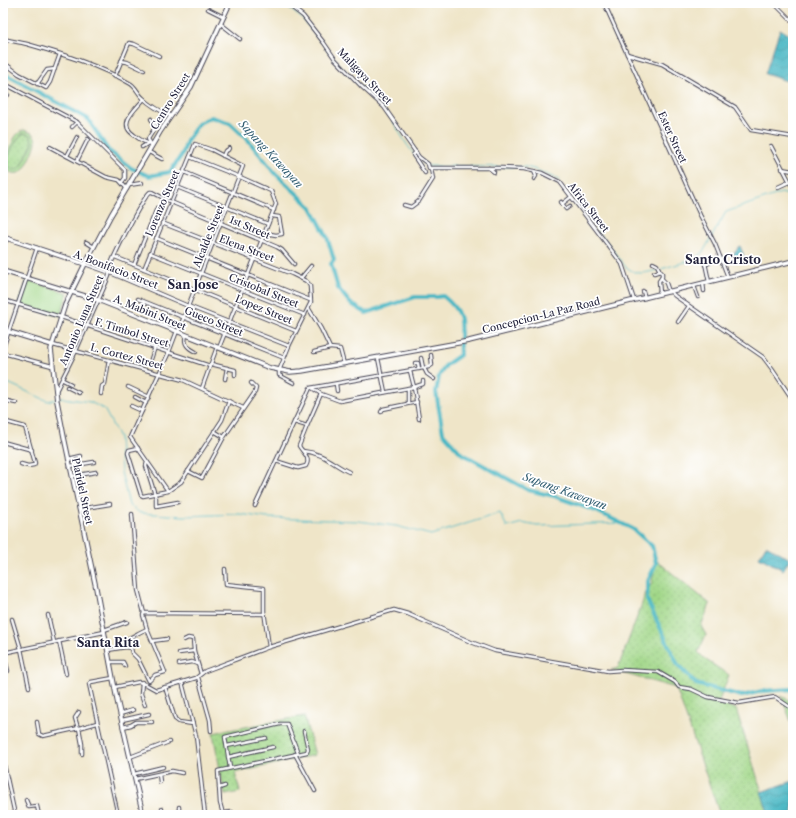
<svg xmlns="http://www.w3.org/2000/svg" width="796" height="818" font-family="'Libre Caslon Text',serif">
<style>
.grass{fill:url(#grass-dots);stroke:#627c62}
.green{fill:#a1d788;stroke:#627c62;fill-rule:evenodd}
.water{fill:url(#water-waves);stroke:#366c80}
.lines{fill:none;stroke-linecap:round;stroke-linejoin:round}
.stream{stroke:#49b7c4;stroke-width:1}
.river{stroke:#49b7c4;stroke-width:4}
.minor-casing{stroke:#413f50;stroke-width:4.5}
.tertiary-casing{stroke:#413f50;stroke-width:5.5}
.secondary-casing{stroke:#413f50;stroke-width:5.5}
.minor{stroke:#fff;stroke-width:2.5}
.tertiary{stroke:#fff;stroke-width:3.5}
.secondary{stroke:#fff;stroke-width:3.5}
.labels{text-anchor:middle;stroke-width:3.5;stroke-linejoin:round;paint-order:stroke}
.street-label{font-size:10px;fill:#22223b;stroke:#fff}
.water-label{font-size:11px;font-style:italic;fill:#325e72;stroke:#fff}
.quarter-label{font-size:12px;font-weight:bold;fill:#22223b;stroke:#fff}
</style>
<defs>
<pattern id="grass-dots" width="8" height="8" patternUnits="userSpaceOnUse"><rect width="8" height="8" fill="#a1d788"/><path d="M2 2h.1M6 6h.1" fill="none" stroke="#8ab876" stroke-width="1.8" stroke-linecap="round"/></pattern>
<pattern id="water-waves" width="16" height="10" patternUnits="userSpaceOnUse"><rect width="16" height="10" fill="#49b7c4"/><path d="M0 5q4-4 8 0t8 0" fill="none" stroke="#3c94a0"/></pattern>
</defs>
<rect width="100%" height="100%" fill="#fff"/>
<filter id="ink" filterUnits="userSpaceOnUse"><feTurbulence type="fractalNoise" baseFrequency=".025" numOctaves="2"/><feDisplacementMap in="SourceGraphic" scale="8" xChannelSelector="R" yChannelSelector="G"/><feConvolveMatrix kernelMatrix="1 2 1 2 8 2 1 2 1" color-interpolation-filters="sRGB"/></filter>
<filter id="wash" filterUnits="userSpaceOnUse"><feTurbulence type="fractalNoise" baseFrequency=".012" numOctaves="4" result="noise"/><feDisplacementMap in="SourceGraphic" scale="16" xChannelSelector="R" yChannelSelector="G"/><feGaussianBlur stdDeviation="0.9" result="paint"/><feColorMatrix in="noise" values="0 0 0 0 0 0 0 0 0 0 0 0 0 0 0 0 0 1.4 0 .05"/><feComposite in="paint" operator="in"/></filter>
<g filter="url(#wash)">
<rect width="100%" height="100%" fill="#efe5c8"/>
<!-- grass -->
<g class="grass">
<path d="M24,133l6,2 3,8 -12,24 -7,3 -6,-4c-3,-8 9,-30 16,-33z"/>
<path d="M656,560l54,44 -9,22 5,9 -8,17 8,8 23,15 -11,28 18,6 33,106h-49l-44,-127 -65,-18 7,-2 25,-67 2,-10 6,-6z"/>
<path d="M781,696l12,6v24z"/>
<path d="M304,716l11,39 -80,18 5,19 -15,3 -12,-62z"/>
</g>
<!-- green -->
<g class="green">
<path d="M24,130l8,3c2,3 4,5 4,8 0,6 -10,28 -15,31 -8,4 -19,-2 -17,-11 0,-4 3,-8 5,-12 4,-7 6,-16 15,-19zM24,133l6,2 3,8 -12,24 -7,3 -6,-4c-3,-8 9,-30 16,-33z"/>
<path d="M27,280l41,13 -8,23 -41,-12z"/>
</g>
<!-- water -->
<g class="water">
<path d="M780,29l13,8v46l-28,-9z"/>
<path d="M740,246l4,10 -3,2 -5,1 -3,-4v-1l4,-4 1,-3z"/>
<path d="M766,545l24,14 -7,11 -24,-13z"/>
<path d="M793,781v34h-24l-8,-23z"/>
</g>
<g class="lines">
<!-- stream -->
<g class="stream">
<path d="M282,3l21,16 36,46 29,29"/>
<path d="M379,104l6,7"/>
<path d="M393,121c8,14 20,37 35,45l98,1 11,3 22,10"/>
<path d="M579,206l46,60c12,10 18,7 33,4"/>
<path d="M661,269l31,-9 11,-8 23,-40 55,-19 12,3"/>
<path d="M3,383h5l40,18 15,-3 27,4 14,7 15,28 2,35 8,33 11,8 44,3 56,-2 27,4 91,3 38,5 35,9 69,-22 7,14 15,-4 15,3 85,-3"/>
<path d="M789,689l4,5"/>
</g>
<!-- river -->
<path class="river" d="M3,73l85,46 20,31 23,18 18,8 21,-4 13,-19 4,-13 12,-17 12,-6 19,6 17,16 29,35 35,33 16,30 7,23 -3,4 7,24 12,15 16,10 49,-16h22l6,-1c26,21 15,31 17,59l-14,10 -7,11 -3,16 7,41 18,20 67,37 26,6 42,15 37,18 19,17 4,17 -8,18 -1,19 31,65 18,19 46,12 20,-5 31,-2"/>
</g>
</g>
<g filter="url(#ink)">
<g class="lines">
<defs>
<g id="minor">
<path d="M286,3l17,13 21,27 11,16 26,27 23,21 35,50 9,7 1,4h73l22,1 18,4 18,9 62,82 12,36"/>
<path d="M604,3l96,212 15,29 13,33"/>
<path d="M774,3l19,19"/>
<path d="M208,9l16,8"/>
<path d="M221,24l19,15"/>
<path d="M3,39c8,2 16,3 24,5 35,10 72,21 104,40 5,3 7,10 12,14 8,8 17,13 28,18"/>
<path d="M627,54l35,10 73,43 16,23 42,7"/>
<path d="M121,61l6,1 17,8"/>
<path d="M7,65l12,9 27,14 4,-6 10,-28"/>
<path d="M115,76l14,-33 5,1 25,12"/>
<path d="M3,83l74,39 48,48v8l-3,4"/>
<path d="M37,84l10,-14 8,-1"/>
<path d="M3,93l5,2"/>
<path d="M144,99c-9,11 -27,25 -10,36 5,4 10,8 17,9"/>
<path d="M72,127l5,-5"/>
<path d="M151,144l-3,-5 8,-13 -5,-7"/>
<path d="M771,146l22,42"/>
<path d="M50,147l56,30 13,3 8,9"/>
<path d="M142,147l5,-3"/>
<path d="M149,152l13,7"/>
<path d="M416,152l-3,3 12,18"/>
<path d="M67,156l10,-19"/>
<path d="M223,156l2,-5 3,-1 1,-2"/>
<path d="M190,157l50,20 31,14 5,13 -57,144"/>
<path d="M77,161l11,-22"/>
<path d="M489,168l5,4"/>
<path d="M782,169l11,2"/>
<path d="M534,171l2,5 -2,3"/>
<path d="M184,172l90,38"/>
<path d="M129,185l13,-2"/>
<path d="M177,187l91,37"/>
<path d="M778,187l11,-5"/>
<path d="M561,202l5,7 4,-3"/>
<path d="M562,204l9,-7"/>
<path d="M404,205l7,2 8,-6 14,-22 -2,-10"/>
<path d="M162,223l130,51 14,7 2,2 2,3 1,16 -22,44 -10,25v4l15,8"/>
<path d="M265,233l11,2 6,-1 -3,-17 -7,-1"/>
<path d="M156,238l154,62"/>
<path d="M86,242l8,5"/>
<path d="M3,247l4,-9"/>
<path d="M150,253l155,62"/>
<path d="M115,257l181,74"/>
<path d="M704,258l5,24"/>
<path d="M653,263l4,2 3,6"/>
<path d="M85,264l28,10 75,32 101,40"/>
<path d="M134,265l23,-57"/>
<path d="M705,265l15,-8"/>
<path d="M144,269l51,-125 17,6 31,16 -65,166"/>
<path d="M654,273l6,-2 2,2v4l-3,4 1,13"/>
<path d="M301,278l10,-12"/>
<path d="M661,278l5,5 3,9"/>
<path d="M703,283l1,8"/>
<path d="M694,286l4,11"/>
<path d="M643,291l2,7"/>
<path d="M671,292l4,4 88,61 9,12 21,31"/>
<path d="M138,299l146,59"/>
<path d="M3,300l58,17 149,49"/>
<path d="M309,309l12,20 9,19 10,1 4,15"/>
<path d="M678,322l11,-16"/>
<path d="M177,331l-8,21 -39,85 38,54 13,-9 41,-62 7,-19"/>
<path d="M186,335c-3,9 2,13 10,17"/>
<path d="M53,345l130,35 60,28"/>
<path d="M3,348l34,-100"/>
<path d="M314,352l16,-4"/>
<path d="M3,353l49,13"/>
<path d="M378,358l7,34"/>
<path d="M421,358l2,10"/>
<path d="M151,359l4,-12"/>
<path d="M415,363h3l1,6"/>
<path d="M211,364l24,6v5"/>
<path d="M424,368l3,6 7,5"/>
<path d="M410,371l4,16 9,-3v-3"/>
<path d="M225,379l2,-11"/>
<path d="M63,380l8,4"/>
<path d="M336,384l1,7"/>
<path d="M67,387l12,6"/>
<path d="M128,387l21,10"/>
<path d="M202,388l15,-41"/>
<path d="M312,388l9,6 19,7 74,-14 5,32"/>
<path d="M408,388v15"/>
<path d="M56,391l20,-40 33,-75c0,-2 0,-4 0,-6 2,-10 33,-71 41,-78h2l19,10 106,45 5,3 12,14"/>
<path d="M101,394l1,-8 3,-2 4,-24"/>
<path d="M135,397l11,6"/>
<path d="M3,400l13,3"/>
<path d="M131,406l11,5"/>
<path d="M381,412l2,-3 34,-7"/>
<path d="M3,421l22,6 10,36 -1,2 -6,1 -7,-2"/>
<path d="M294,422l13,4 14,-32"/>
<path d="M214,431l10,6"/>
<path d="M3,442l29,8"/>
<path d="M138,448l-9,2 -1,3 13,42 2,1 25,-5"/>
<path d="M303,451c21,2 29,13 46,21"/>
<path d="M68,459l13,-3"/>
<path d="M276,461l22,7 8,-2c5,-9 -3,-13 -7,-20l8,-20"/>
<path d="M147,462l-1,4 10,32v8l22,-4"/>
<path d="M70,466l24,-4"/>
<path d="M188,471l14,7 22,-41 31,-45 1,-4 -5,-5"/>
<path d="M73,476l23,-4"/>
<path d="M255,506l55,-118 119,-21 3,-2 -1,-10"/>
<path d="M79,509l31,-5"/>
<path d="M132,514l6,76 6,23"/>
<path d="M225,569l1,15 38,4v23l5,36"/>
<path d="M48,615l6,27"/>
<path d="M12,619l9,30 8,38"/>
<path d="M104,630l23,-8"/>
<path d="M184,640l4,-2 5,1 1,12"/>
<path d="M59,641l7,33"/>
<path d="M152,641l15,-2"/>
<path d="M126,647l5,1 1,5 6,6 11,22 6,-6 10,-3 -18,-43 -4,-14 1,-2 121,1"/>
<path d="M108,650l18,-3 -1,-7c8,-3 14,-8 22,-11"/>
<path d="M3,651l5,20"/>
<path d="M3,653l101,-21"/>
<path d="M179,653l15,-2 7,23"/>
<path d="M110,662h13l2,4"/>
<path d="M179,664l13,-2 5,2"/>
<path d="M198,677l12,43 1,11"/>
<path d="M113,678l-22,4 -2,2 29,131"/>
<path d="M142,682l-1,12 4,11"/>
<path d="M182,682l14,54 9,79"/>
<path d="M115,687l24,-5 8,3 9,5 40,-12 9,-7 64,-24 125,-37 14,4 63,28 24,9 113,20 14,-1 36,2 17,10 4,5 12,2 17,8 31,6 36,-6 15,10h3"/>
<path d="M165,687l10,32 4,3 14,2"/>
<path d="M120,714l13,-4"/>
<path d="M122,720l27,-6"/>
<path d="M37,722l2,12 4,2 36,-8"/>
<path d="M123,727l8,-2 5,-3h16"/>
<path d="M78,728l-3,-10 4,-6"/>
<path d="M227,746l39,-8"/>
<path d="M82,754v-10l-3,-16 18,-5"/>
<path d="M295,754l20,37"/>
<path d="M130,757l39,-15"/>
<path d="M228,757l45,-10"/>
<path d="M3,760l12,55"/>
<path d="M230,768l-5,-31 55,-13h7l11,29"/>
<path d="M134,774l29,-7"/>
<path d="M159,774l1,8"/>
<path d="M135,779l37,-8 10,2"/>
<path d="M219,788l6,-2"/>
<path d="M26,800l3,7 8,-1 2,9"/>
<path d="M179,807v8"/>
<path d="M223,813l9,-1 1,3"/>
<path d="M223,814l-3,-11 -2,-32 89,-19 1,-3 -4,-18"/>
<path d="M161,815l1,-6"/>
<path d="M200,815h23"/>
</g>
<g id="tertiary">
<path d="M3,237l82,27"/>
<path d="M3,330l49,15"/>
<path d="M143,815l-26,-115 -21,-112 -32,-151 -7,-36 -6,-52 14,-44 20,-41 26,-49 49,-83 31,-45 39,-84"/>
</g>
<path id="secondary" d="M3,271l95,29 172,68 20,4 12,-1 167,-30 324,-80"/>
</defs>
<!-- minor casing -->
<use href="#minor" class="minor-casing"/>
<!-- tertiary casing -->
<use href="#tertiary" class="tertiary-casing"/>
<!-- secondary casing -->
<use href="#secondary" class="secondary-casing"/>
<!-- minor -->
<use href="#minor" class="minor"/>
<!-- tertiary -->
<use href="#tertiary" class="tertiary"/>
<!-- secondary -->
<use href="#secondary" class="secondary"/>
</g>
</g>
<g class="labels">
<!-- street labels -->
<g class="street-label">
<text transform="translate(365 76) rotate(46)" y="4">Maligaya Street</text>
<text transform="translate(170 101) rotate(-58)" y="4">Centro Street</text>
<text transform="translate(673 137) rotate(65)" y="4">Ester Street</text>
<text transform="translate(162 203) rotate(-67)" y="4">Lorenzo Street</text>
<text transform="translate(589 207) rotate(52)" y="4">Africa Street</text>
<text transform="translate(250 227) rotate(23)" y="4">1st Street</text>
<text transform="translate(208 236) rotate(-68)" y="4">Alcalde Street</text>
<text transform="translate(247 248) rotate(21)" y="4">Elena Street</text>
<text transform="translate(116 269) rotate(21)" y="4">A. Bonifacio Street</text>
<text transform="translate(264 290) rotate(22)" y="4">Cristobal Street</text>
<text transform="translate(264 309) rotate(22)" y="4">Lopez Street</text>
<text transform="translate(150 312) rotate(22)" y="4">A. Mabini Street</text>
<text transform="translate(541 315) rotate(-14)" y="4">Concepcion-La Paz Road</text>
<text transform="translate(81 320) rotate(-67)" y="4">Antonio Luna Street</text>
<text transform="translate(214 321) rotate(22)" y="4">Gueco Street</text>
<text transform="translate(132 332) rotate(17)" y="4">F. Timbol Street</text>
<text transform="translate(127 356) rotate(15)" y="4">L. Cortez Street</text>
<text transform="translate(83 491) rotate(78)" y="4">Plaridel Street</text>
</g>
<!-- water labels -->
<g class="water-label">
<text transform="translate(271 154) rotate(47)" y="4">Sapang Kawayan</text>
<text transform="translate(565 491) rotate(20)" y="4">Sapang Kawayan</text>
</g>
<!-- quarter labels -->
<g class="quarter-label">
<text x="723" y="264">Santo Cristo</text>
<text x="193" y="289">San Jose</text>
<text x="108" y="647">Santa Rita</text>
</g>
</g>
<!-- margin -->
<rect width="796" height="818" fill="none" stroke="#fff" stroke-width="16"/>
</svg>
